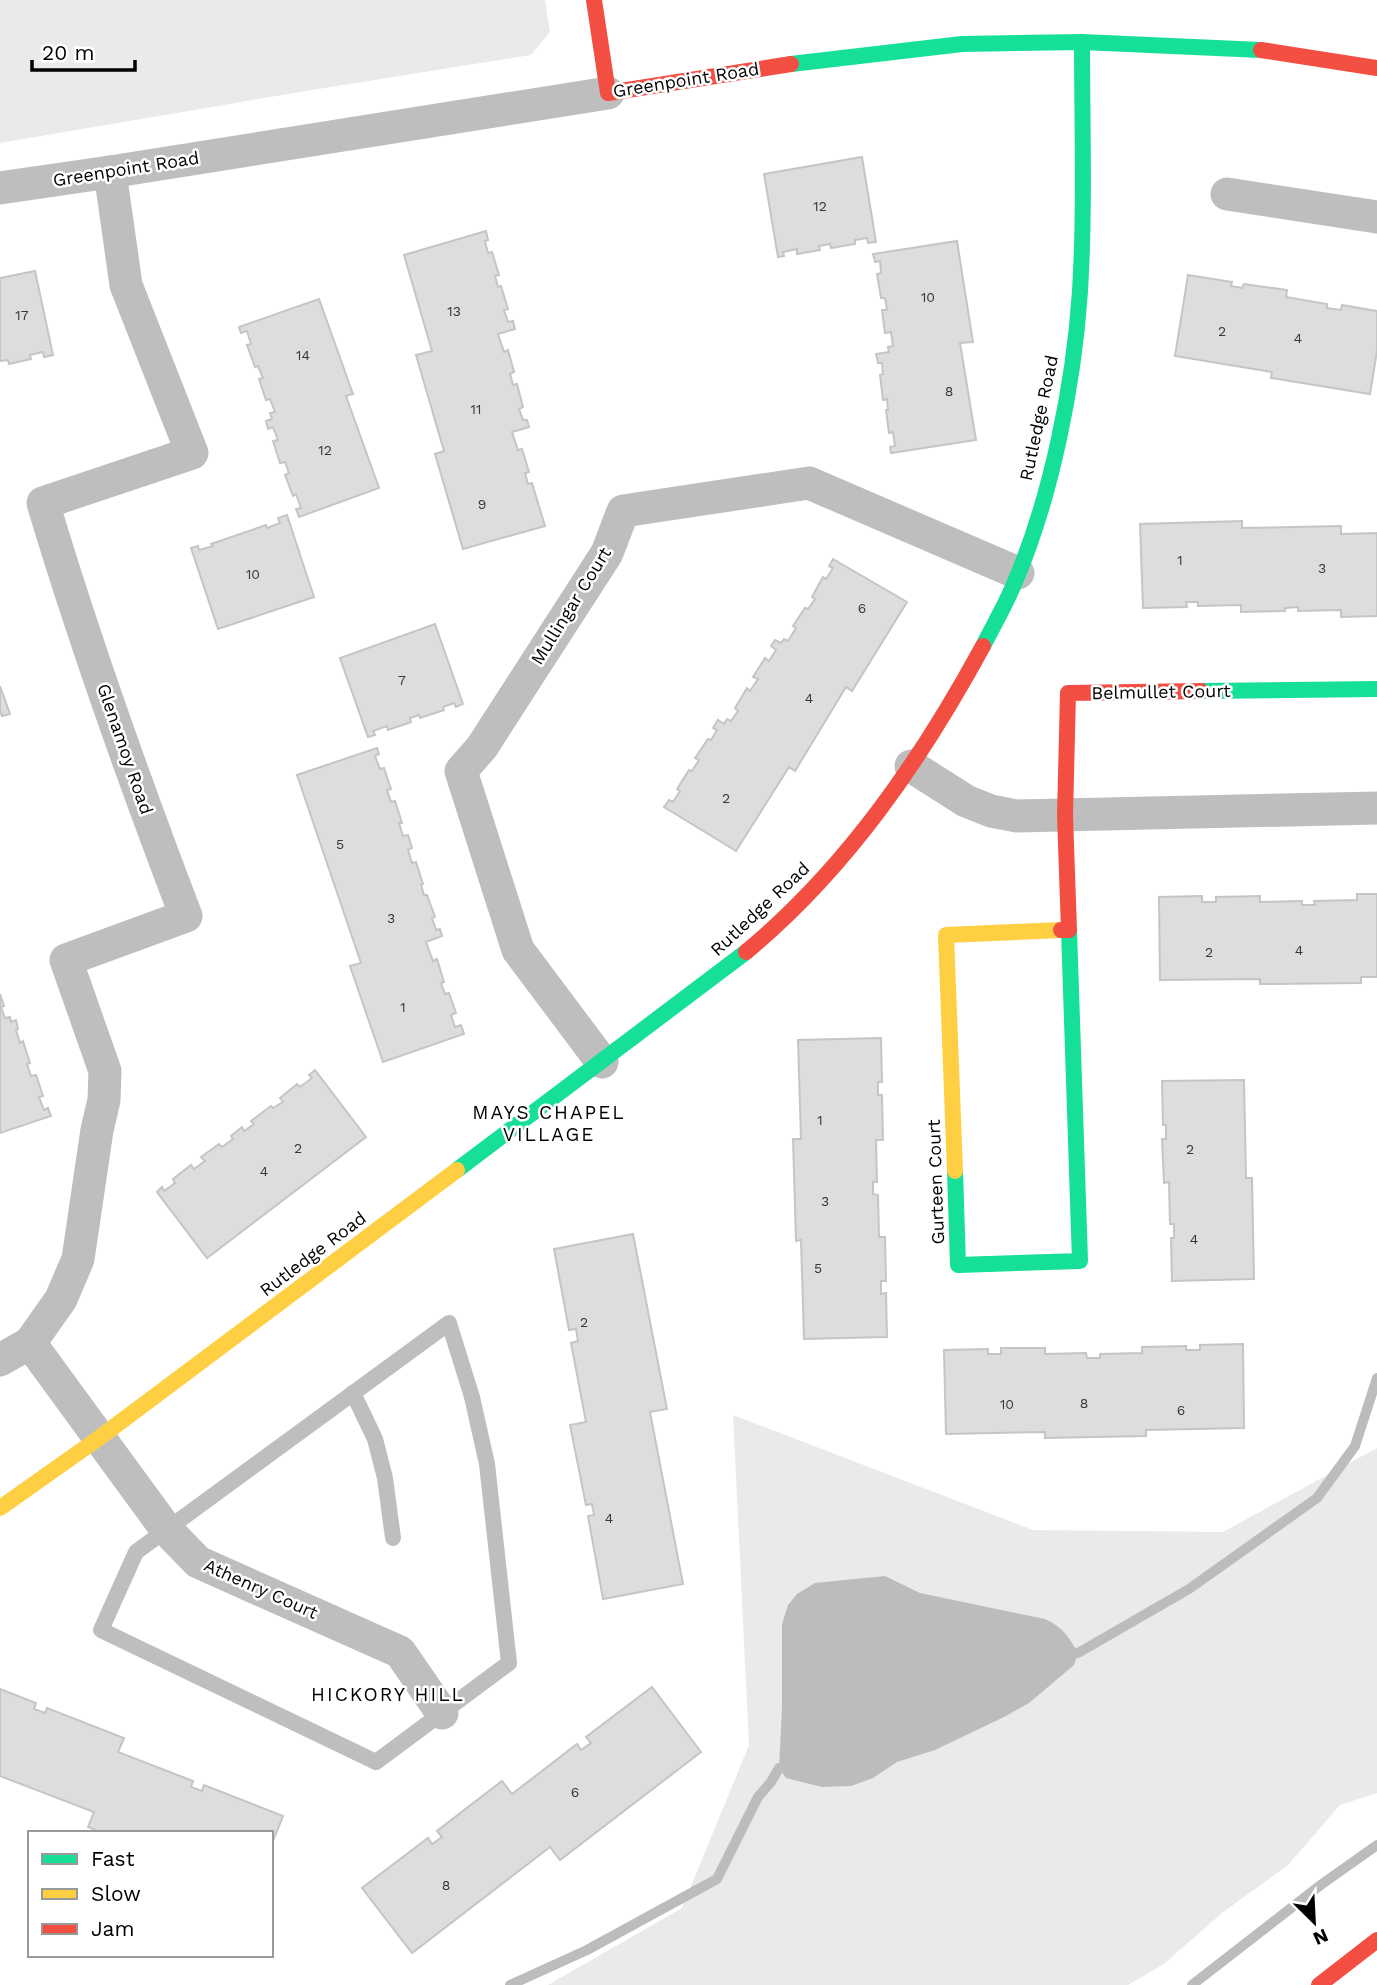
<svg xmlns="http://www.w3.org/2000/svg" width="1377" height="1985" font-family="'Work Sans',sans-serif">
<style>
.green{fill:#eaeaea}
.water{fill:#bcbcbc}
.lines{fill:none;stroke-linecap:round;stroke-linejoin:round}
.stream{stroke:#bcbcbc;stroke-width:10}
.building{fill:#ddd;stroke:#c5c5c5;stroke-width:2}
.lane{stroke:#bebebe;stroke-width:16}
.street{stroke:#bebebe;stroke-width:33}
.fast{stroke:#16e098;stroke-width:16}
.slow{stroke:#ffcf43;stroke-width:16}
.jam{stroke:#f24e42;stroke-width:16}
.labels{text-anchor:middle;stroke-width:5;stroke-linejoin:round;paint-order:stroke}
.number-label{font-size:14px;fill:#373737}
.street-label{font-size:18px;fill:#000;stroke:#fff}
.neighbourhood-label{font-size:19px;letter-spacing:2px;fill:#000;stroke:#fff}
</style>
<rect width="100%" height="100%" fill="#fff"/>
<!-- green -->
<g class="green">
<path d="M0,0h545l5,32 -19,23 -225,36 -306,52z"/>
<path d="M733,1415l300,115 190,2 154,-84v345l-37,12 -52,60 -66,48 -58,51 -36,21h-580l134,-77 67,-163z"/>
</g>
<!-- water -->
<path class="water" d="M885,1576l35,17 125,26c19,9 23,17 33,34l-4,12 -45,38 -23,13 -71,34 -38,12 -24,16 -22,8 -29,1 -36,-9 -7,-10 3,-60v-84l6,-19 9,-11 18,-11z"/>
<g class="lines">
<!-- stream -->
<g class="stream">
<path d="M1067,1652l11,1 111,-64 128,-91 38,-52 22,-68"/>
<path d="M510,1985l77,-35 130,-71 41,-82 13,-15 8,-14 14,-4"/>
<path d="M1192,1985l130,-101 55,-39"/>
</g>
</g>
<!-- building -->
<g class="building">
<path d="M862,157l14,85 -8,1 -1,-5 -12,2v4l-24,4 -1,-4 -11,2 1,4 -23,4v-5l-14,3 1,4 -6,1 -14,-83z"/>
<path d="M486,231l2,9 -3,1 3,12 4,-1 7,23 -4,1 3,11 3,-1 7,23 -4,1 4,12 5,-1 2,8 -17,5 6,18 4,-2 6,22 -4,2 3,11 4,-1 6,23 -4,2 4,11h4l2,7 -17,5 6,18 4,-1 7,23 -4,1 3,11 4,-1 13,43 -82,23 -28,-95 9,-3 -28,-96 16,-4 -28,-96z"/>
<path d="M957,241l16,101 -13,1 16,97 -85,13 -1,-6 5,-1 -2,-14 -4,1 -3,-23h2l-1,-11 -4,1 -3,-25 3,-1 -1,-11h-4l-2,-9 13,-2 -1,-5 5,-1 -2,-14 -6,1 -3,-23h5l-2,-12h-4l-4,-24 4,-1 -1,-12 -5,1 -2,-8z"/>
<path d="M35,271l18,84 -9,2 -1,-5 -13,3 1,4 -22,5 -1,-4 -8,1v-83z"/>
<path d="M1188,275l44,7 -1,4 11,2 2,-4 43,6 -1,7 41,7v4l14,2 1,-5 35,6v40l-7,43 -99,-16 1,-6 -97,-16z"/>
<path d="M319,299l34,95 -7,2 33,92 -80,29 -3,-8 5,-1 -5,-14 -3,2 -8,-21 4,-2 -4,-11 -5,1 -7,-22 5,-1 -5,-13 -5,2 -2,-8 6,-2 -2,-6 5,-1 -5,-13 -4,1 -7,-21 4,-1 -5,-12 -3,1 -8,-22 4,-1 -4,-13 -6,2 -2,-6z"/>
<path d="M287,515l27,82 -96,32 -27,-81 7,-2 1,4 14,-4 -2,-2 55,-19 1,3 13,-5 -2,-5z"/>
<path d="M1242,521v7l99,-2v8l36,-1v83l-36,1v-7l-43,1v-4l-13,1v3l-44,1v-7l-43,1v-4h-12l1,5 -44,1 -3,-84z"/>
<path d="M833,559l74,43 -55,89 -6,-4 -51,84 -6,-4 -53,84 -72,-44 5,-7 4,2 7,-11 -3,-2 12,-19 3,1 7,-11 -4,-2 13,-19 3,1 6,-10 -4,-2 5,-8 6,4 3,-5 4,2 7,-10 -3,-3 12,-20 3,3 8,-12 -5,-2 12,-19 4,3 7,-11 -5,-4 4,-6 6,3 3,-4 4,2 8,-13 -3,-2 12,-18 3,1 7,-10 -3,-2 11,-20 3,2 7,-11 -4,-2z"/>
<path d="M435,624l28,80 -7,3 -2,-4 -11,4 1,3 -24,8 -1,-3 -9,3 1,4 -23,8 -1,-4 -14,5 2,4 -7,2 -28,-79z"/>
<path d="M0,686l10,28 -8,2 -2,-4z"/>
<path d="M377,748l2,6 -4,2 5,13 4,-1 7,21 -4,1 4,12 4,-1 7,22h-3l4,13 5,-1 4,13 -4,2 4,13 4,-1 7,22 -2,1 3,10h3l8,22 -3,1 4,12 4,-1 2,7 -16,6 7,19 4,-2 7,23 -3,1 4,11 4,-1 7,20 -5,2 4,12 6,-2 3,9 -81,28 -33,-96 11,-3 -64,-188z"/>
<path d="M1357,894h20v83h-16v6l-101,1v-5l-100,1 -1,-83 43,-1v6h14v-5l44,-1v6l42,-1v4h13l-1,-4 43,-1z"/>
<path d="M0,994l4,12 -3,1 4,11 5,-1 1,5 5,-2 2,9 -2,1 4,13 3,-2 7,22 -3,1 4,12 5,-1 7,21 -4,1 5,13 4,-2 3,8 -51,17z"/>
<path d="M881,1038l1,44h-4v13h4l1,45h-7l1,42h-4v12l5,1 1,42h6l1,44h-5v13l5,-1 1,44 -83,2 -3,-99 -5,1 -3,-102h8l-3,-99z"/>
<path d="M315,1070l51,67 -159,121 -50,-66 5,-5 2,4 11,-8 -2,-4 18,-14 3,4 11,-8 -4,-4 18,-13 3,3 11,-8 -2,-3 11,-9 2,4 10,-7 -3,-3 20,-15 2,2 10,-6 -3,-4 17,-14 3,3 12,-9 -3,-3z"/>
<path d="M1244,1080l2,98h6l2,101 -82,2 -1,-43h3v-14h-4l-1,-42 -5,1 -2,-44h4v-14h-3l-1,-44z"/>
<path d="M633,1234l34,175 -17,3 33,172 -80,15 -15,-83 6,-1 -2,-11 -6,1 -16,-80 16,-3 -15,-79 7,-2 -2,-12 -7,1 -15,-81z"/>
<path d="M1243,1344l1,84 -98,2v6l-101,2v-6l-99,2 -2,-84 44,-1v5h13v-6h44v6l41,-1 1,5h13v-4l42,-1v-6l44,-1v4h14v-5z"/>
<path d="M652,1687l49,65 -141,108 -10,-13 -138,106 -50,-65 66,-50 4,6 10,-7 -5,-6 65,-50 10,13 65,-50 4,6 10,-7 -5,-6z"/>
<path d="M0,1689l36,14 -2,6 11,4 2,-5 77,30 -6,14 75,29 -2,6 11,4 2,-6 79,31 -12,30v-13h-169l-14,-6 6,-15 -94,-36z"/>
</g>
<g class="lines">
<!-- lane -->
<g class="lane">
<path d="M449,1323l23,74 15,67 22,199 -133,99 -275,-132 35,-78z"/>
<path d="M353,1393l22,46 10,39 8,60"/>
</g>
<!-- street -->
<g class="street">
<path d="M0,188l110,-16 498,-79"/>
<path d="M1227,194l150,23"/>
<path d="M911,766l55,35 25,10 26,5 360,-8"/>
<path d="M602,1062l-84,-112 -57,-179 21,-24 125,-194 16,-42 186,-28 209,90"/>
<path d="M30,1343l31,-44 17,-40 19,-129 7,-30 1,-29 -39,-111 120,-44c-52,-136 -101,-273 -143,-413l149,-50 -66,-168 -16,-113"/>
<path d="M0,1360l30,-17 136,186 32,33 202,90 42,61"/>
</g>
<!-- fast -->
<g class="fast">
<path d="M791,64l171,-20 120,-2 179,8"/>
<path d="M983,646c10,-20 22,-40 31,-62 37,-85 60,-200 66,-293 5,-83 2,-166 2,-249"/>
<path d="M1201,691l176,-2"/>
<path d="M457,1170l289,-218"/>
<path d="M955,1171l3,94 122,-4 -11,-331"/>
</g>
<!-- slow -->
<g class="slow">
<path d="M955,1171l-9,-236 115,-5"/>
<path d="M0,1508l99,-70 358,-268"/>
</g>
<!-- jam -->
<g class="jam">
<path d="M594,0l14,93 183,-29"/>
<path d="M1261,50l116,18"/>
<path d="M1061,930h8l-4,-114 3,-123 133,-2"/>
<path d="M746,952c100,-83 175,-192 237,-306"/>
<path d="M1319,1985l58,-45"/>
</g>
</g>
<g class="labels">
<!-- number labels -->
<g class="number-label">
<text x="820" y="211">12</text>
<text x="928" y="302">10</text>
<text x="454" y="316">13</text>
<text x="22" y="320">17</text>
<text x="1222" y="336">2</text>
<text x="1298" y="343">4</text>
<text x="303" y="360">14</text>
<text x="949" y="396">8</text>
<text x="476" y="414">11</text>
<text x="325" y="455">12</text>
<text x="482" y="509">9</text>
<text x="1180" y="565">1</text>
<text x="1322" y="573">3</text>
<text x="253" y="579">10</text>
<text x="862" y="613">6</text>
<text x="402" y="685">7</text>
<text x="809" y="703">4</text>
<text x="726" y="803">2</text>
<text x="340" y="849">5</text>
<text x="391" y="923">3</text>
<text x="1299" y="955">4</text>
<text x="1209" y="957">2</text>
<text x="403" y="1012">1</text>
<text x="820" y="1125">1</text>
<text x="298" y="1153">2</text>
<text x="1190" y="1154">2</text>
<text x="264" y="1176">4</text>
<text x="825" y="1206">3</text>
<text x="1194" y="1244">4</text>
<text x="818" y="1273">5</text>
<text x="584" y="1327">2</text>
<text x="1084" y="1408">8</text>
<text x="1007" y="1409">10</text>
<text x="1181" y="1415">6</text>
<text x="609" y="1523">4</text>
<text x="575" y="1797">6</text>
<text x="446" y="1890">8</text>
</g>
<!-- street labels -->
<g class="street-label">
<text transform="translate(686 80) rotate(-9)" y="6">Greenpoint Road</text>
<text transform="translate(126 169) rotate(-9)" y="6">Greenpoint Road</text>
<text transform="translate(1039 418) rotate(-78)" y="6">Rutledge Road</text>
<text transform="translate(571 606) rotate(-58)" y="6">Mullingar Court</text>
<text transform="translate(1161 692) rotate(-1)" y="6">Belmullet Court</text>
<text transform="translate(125 749) rotate(71)" y="6">Glenamoy Road</text>
<text transform="translate(760 909) rotate(-43)" y="6">Rutledge Road</text>
<text transform="translate(936 1182) rotate(-92)" y="6">Gurteen Court</text>
<text transform="translate(313 1254) rotate(-37)" y="6">Rutledge Road</text>
<text transform="translate(261 1589) rotate(24)" y="6">Athenry Court</text>
</g>
<!-- neighbourhood labels -->
<g class="neighbourhood-label">
<text x="549" y="1119">MAYS CHAPEL<tspan x="549" dy="22">VILLAGE</tspan></text>
<text x="388" y="1701">HICKORY HILL</text>
</g>
</g>
<!-- legend -->
<rect x="28" y="1831" width="245" height="126" fill="#ffffff" stroke="#999999" stroke-width="2"/>
<rect x="42" y="1854" width="35" height="10" fill="#16e098" stroke="#999999" stroke-width="2"/>
<text x="91" y="1866" font-size="21" fill="#000000">Fast</text>
<rect x="42" y="1889" width="35" height="10" fill="#ffcf43" stroke="#999999" stroke-width="2"/>
<text x="91" y="1901" font-size="21" fill="#000000">Slow</text>
<rect x="42" y="1924" width="35" height="10" fill="#f24e42" stroke="#999999" stroke-width="2"/>
<text x="91" y="1936" font-size="21" fill="#000000">Jam</text>
<!-- north arrow -->
<g transform="translate(1314 1922) rotate(156)" stroke="#ffffff" stroke-width="5" paint-order="stroke">
<path d="M0-5L12 26L0 18L-12 26Z" fill="#000000"/>
<text y="-10" font-size="19" font-weight="bold" text-anchor="middle" fill="#000000">N</text>
</g>
<!-- scale -->
<path d="M32 60v10h103v-10" fill="none" stroke="#000000" stroke-width="3.5"/>
<text x="42" y="60" font-size="21" fill="#000000" stroke="#ffffff" stroke-width="5" paint-order="stroke">20 m</text>
</svg>
